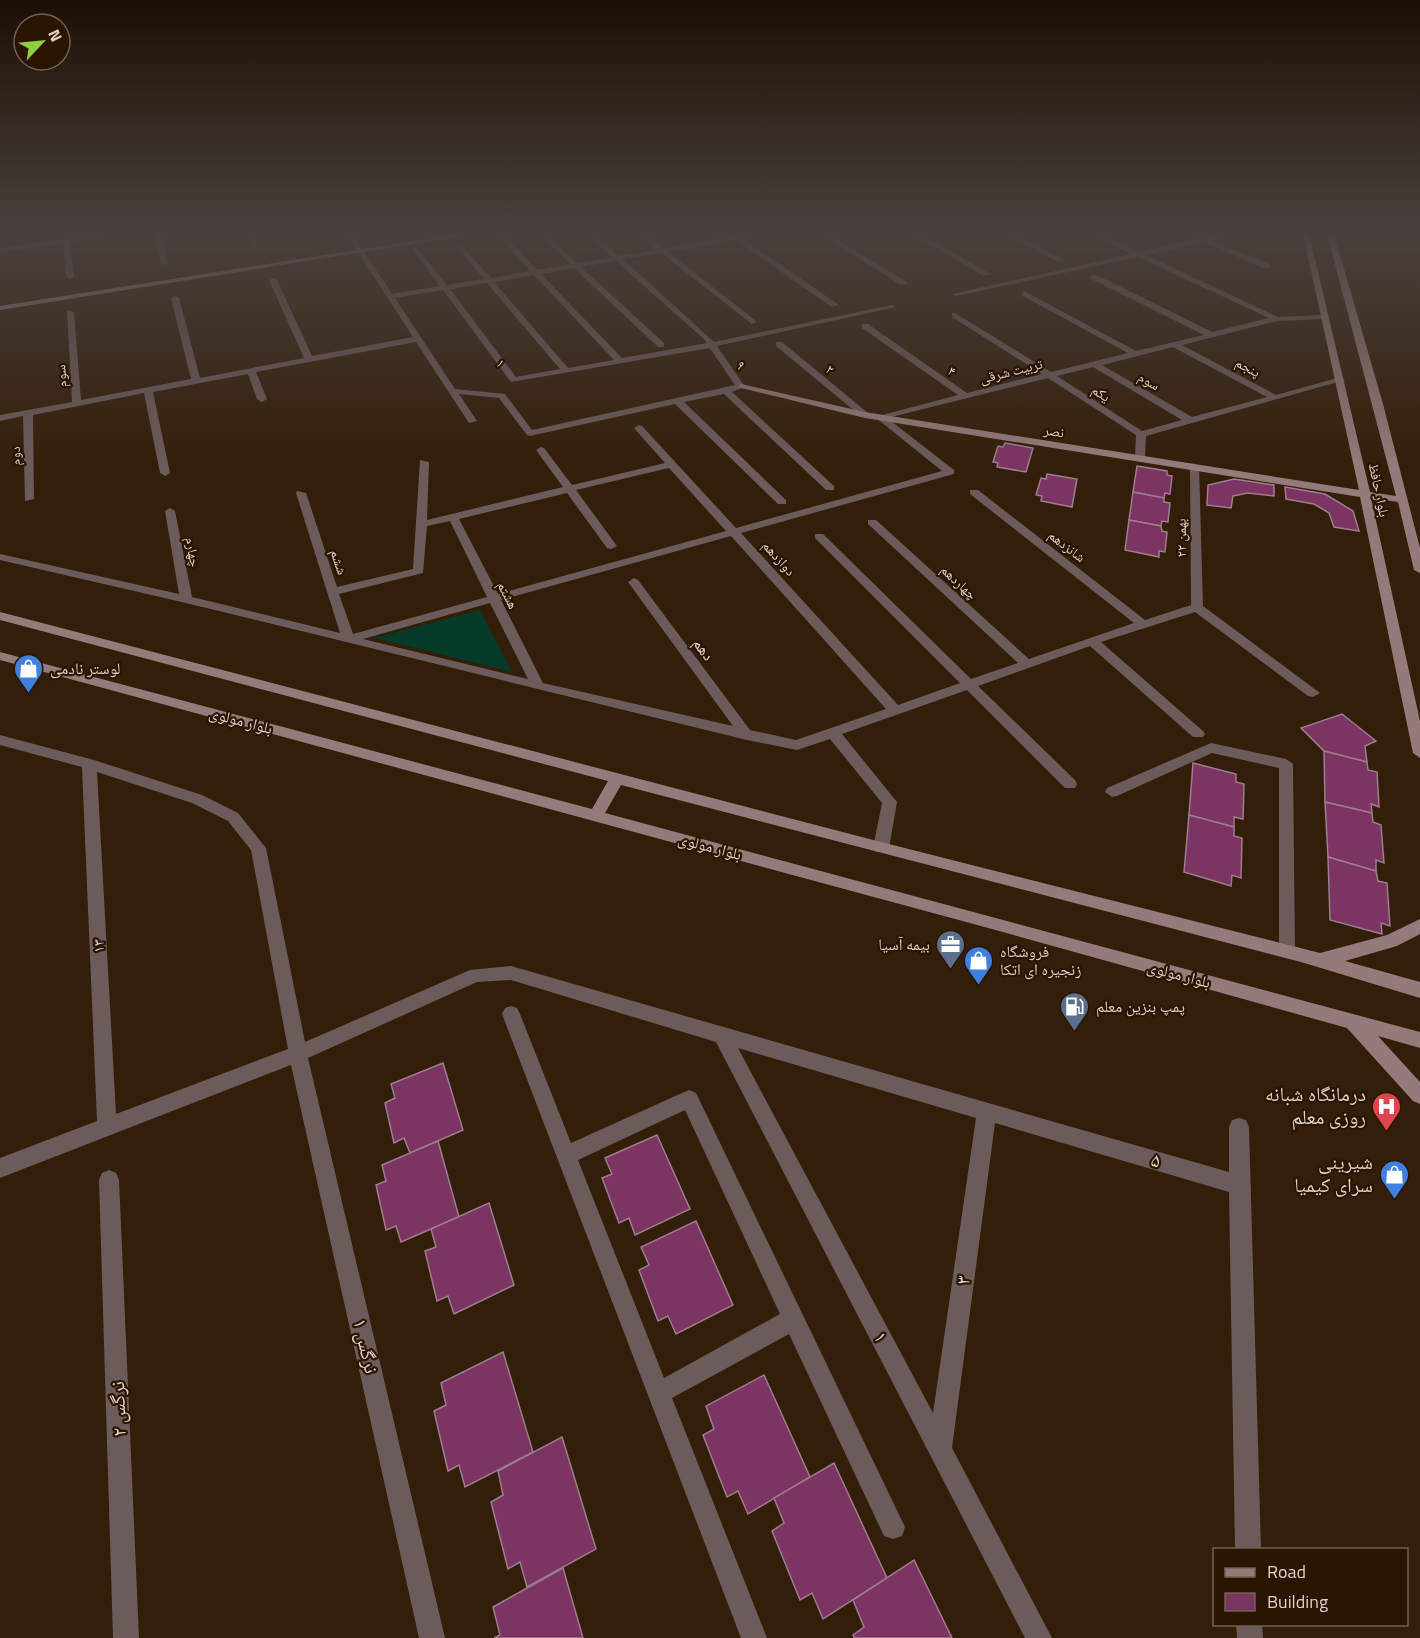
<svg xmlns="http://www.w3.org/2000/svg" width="1420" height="1638" font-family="'Titillium Web','Noto Naskh Arabic',sans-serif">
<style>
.green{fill:#053c29}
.building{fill:#7c3462;stroke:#9d7d8f;stroke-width:1.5}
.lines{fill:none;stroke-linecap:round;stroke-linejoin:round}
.street{fill:#6b5b5b;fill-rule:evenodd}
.secondary{fill:#947a7a;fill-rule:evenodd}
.labels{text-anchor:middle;stroke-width:4.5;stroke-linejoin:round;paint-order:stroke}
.far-street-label{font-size:14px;fill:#dfd1c4;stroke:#291502}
.street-label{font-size:16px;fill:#dfd1c4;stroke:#291502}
.poi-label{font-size:16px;fill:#dfd1c4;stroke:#291502;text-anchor:start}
.near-poi-label{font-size:20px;fill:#dfd1c4;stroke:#291502;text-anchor:end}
.near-street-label{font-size:20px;fill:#dfd1c4;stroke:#291502}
</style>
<rect width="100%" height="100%" fill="#331e09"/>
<!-- green -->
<path class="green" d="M480,610l32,62 -137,-34z"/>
<!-- building -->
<g class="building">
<path d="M1005,443l28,5 -7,24 -29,-5 1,-4 -5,-1 5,-16 5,1z"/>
<path d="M1137,466l30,5v4l5,1 -2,18 -5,-1 -1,5 -31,-6z"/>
<path d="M1047,474l30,5 -5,28 -31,-6 1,-5 -6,-1 5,-17 5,1z"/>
<path d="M1234,479l40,6v11l-26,-3 -15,3 -2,12 -24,-3 1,-20z"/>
<path d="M1285,487l40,7 28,17 6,20 -25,-4 -5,-14 -15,-9 -28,-5z"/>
<path d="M1133,492l31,6v4l6,1 -2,19 -6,-1 -1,5 -32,-6z"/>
<path d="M1129,520l32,6 1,5 5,1 -2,20 -6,-1v6l-34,-7z"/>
<path d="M1342,714l34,27 -11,5 2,16 -43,-11 -23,-23z"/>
<path d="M1324,751l43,11 1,8 9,2 2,35 -8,-3 1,9 -47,-11z"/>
<path d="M1193,763l43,11v8l8,2 -1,35 -9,-2v10l-45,-12z"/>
<path d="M1325,802l47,11 1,9 8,3 3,38 -8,-3v11l-48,-14z"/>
<path d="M1189,815l45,12v9l8,2 -1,40 -9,-3 -1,11 -47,-14z"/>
<path d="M1328,857l48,14 2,10 9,2 3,43 -9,-3 1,11 -52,-14z"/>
<path d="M443,1063l20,67 -53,23 -6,-15 -10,5 -9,-40 10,-5 -4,-14z"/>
<path d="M657,1135l33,74 -55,26 -6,-17 -10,5 -17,-45 10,-4 -7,-16z"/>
<path d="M438,1141l21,76 -58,25 -5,-16 -10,4 -10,-45 10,-4 -4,-16z"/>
<path d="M489,1203l25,82 -60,29 -6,-18 -11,5 -12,-50 11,-4 -5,-18z"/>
<path d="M696,1221l37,84 -57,29 -8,-18 -10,5 -19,-51 10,-5 -8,-18z"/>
<path d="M503,1352l30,100 -68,35 -6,-22 -11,6 -14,-60 12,-6 -5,-22z"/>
<path d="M764,1375l46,102 -62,37 -10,-23 -11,6 -24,-62 11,-6 -8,-23z"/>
<path d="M562,1437l34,112 -69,38 -7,-25 -12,7 -17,-67 12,-7 -5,-24z"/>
<path d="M834,1463l53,115 -64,41 -11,-26 -12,7 -28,-69 12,-8 -10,-25z"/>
<path d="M914,1560l38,78h-98l-1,-3 11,-8 -11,-27z"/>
<path d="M563,1568l20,70h-89l6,-3 -7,-28z"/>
</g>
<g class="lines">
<!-- street -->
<g class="street">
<path d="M98,234h20l-48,8 4,35 -4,2 -4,-2 -3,-34 -63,9v-4z"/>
<path d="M154,234h7l7,31 -7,-2z"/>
<path d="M247,234h7l4,15h-4z"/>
<path d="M346,234h7l39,60 48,-8 -28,-37 4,-2 31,38 37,-6 -27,-32 4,-2 30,33 39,-7 -33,-37h6l34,36 33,-6 -31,-30h7l31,29 35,-6 -25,-23h7l25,22 37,-6 -18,-16h8l17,14 83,-14h17l-20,5 96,66 -7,2 -96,-67 -68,12 87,68 1,2 -4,2 -91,-71 -38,6 91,83 178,-37 4,2 -179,39 28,41 -13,5 102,94v4h-8l-102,-96 -40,8 102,98v4h-8l-103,-100 -145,32 -3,-1 -28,-37 -40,-4 18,27 -8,2 -53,-81 -160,30 11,27 -5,3 -5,-3 -9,-25 -95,18 17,81 -5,3 -5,-3 -16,-80 -111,22 1,84 -9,2 -2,-85 -23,5v-6l72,-13 -5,-92 7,2 7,88 110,-21 -20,-81 4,-2 4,2 21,80 104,-20 -35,-78 4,-2 4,2 35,76 101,-19zM616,261l88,78 3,4 -85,15 -81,-84 33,-6 84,79h6v-4l-83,-76zM534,275l80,85 -46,8 -74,-86zM487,283l73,86 -44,8 -66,-88zM443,290l68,92 199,-34 25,37 -203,45 -27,-36 -50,-5 -60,-91z"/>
<path d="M821,234h8l79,49 -7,2z"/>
<path d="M912,234h8l71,40 -7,2z"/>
<path d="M1006,234h9l50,26 -7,2z"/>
<path d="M1091,234h9l39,18 63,-15 35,-3 -25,7 57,23v4h-6l-59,-26 -58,13 132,62 46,-2 4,2 -4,2 -47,2 -95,24 94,50 65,-18 4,3 -199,56 -1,22 -5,3 -5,-3 1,-23 -88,-57 -161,40 67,52v4l-213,59 157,172 62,-22 -145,-145v-4h8l148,145 47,-16 -150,-139v-4h8l153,139 105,-36 -164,-129v-4h8l167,130 46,-15 -1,-138 9,-2 4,141 117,87 -7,4 -5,-1 -113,-84 -94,30 102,89 2,3 -2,3h-10l-103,-91 -112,40 97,94 2,4 -2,4h-10l-98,-98 -125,44 55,68 -8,46 -3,4h-10l-3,-4 9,-45 -52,-64 -33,11 -50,-10 -561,-137 -186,-43v-6l179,40 -14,-83 5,-3 5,3 17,86 148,36 -44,-140 1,-2 9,2 31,94 76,-18 7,-109 9,2 -2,58 136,-33 -27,-37 5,-3 3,1 28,37 93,-22 -31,-35 5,-3 3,1 94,102 206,-57 -67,-54 83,-22 -96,-67v-4h6l99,69 75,-19 -90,-57v-4h3l96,59 77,-19 -107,-58 3,-4 112,60 68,-16 -113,-56v-4h6l115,57 57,-14 -131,-61 -182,39 -4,-2 179,-40zM1173,347l94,50 -75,20 -90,-52zM1093,367l89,53 -40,11 -85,-55zM669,468l57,63 -228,63 -39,-75 108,-26 40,55 4,1 6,-3 -41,-56zM450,521l37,76 -134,37 -14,-40 84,-21 4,-47zM731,536l155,173 -90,31 -46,-10 -112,-150 -4,-2 -6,4 105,144 -190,-43 -42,-83zM490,603l38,76 -165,-40z"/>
<path d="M776,342h6l86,71v4h-6l-86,-71z"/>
<path d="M0,735l94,25 108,35 36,18 28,35 39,194 165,-72 41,-4 718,206v-45l3,-7 7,-2 7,2 3,7 12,423h-26l-6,-358 -234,-69 -43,325 100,190h-27l-309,-596 -205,-62 -34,2 -169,76 137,580h-26l-128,-573 -291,113v-20l97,-37 -15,-354 -82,-22zM97,772l95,31 36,18 23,29 37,199 -172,65zM738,1048l238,70 -43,295z"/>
<path d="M1211,743l75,16 7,5 2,187 -2,5 -6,2 -6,-2 -2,-5v-183l-67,-15 -95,43 -5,1 -7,-5 2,-4z"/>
<path d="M511,1006l6,2 3,6 51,129 111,-50 7,-3 7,3 209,434 -3,9 -9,3 -9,-3 -95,-202 -117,64 95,240h-26l-239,-624 3,-6zM685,1110l95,204 -116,64 -86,-218z"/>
<path d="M109,1170l7,3 3,7 20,458h-26l-14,-458 3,-7z"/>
<path d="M1236,1624h26l1,14h-26z"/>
</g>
<!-- secondary -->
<g class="secondary">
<path d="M458,234h18l-476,76v-4z"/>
<path d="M1303,234h6l61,258 26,4 -69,-262h7l49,170 37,144v25l-6,-3 -16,-68 -27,-4 49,223v37l-7,-5 -53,-256 -495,-79 -128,-31 4,-3 124,28 494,78z"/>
<path d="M0,612l881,230 439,111 67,-18 33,-16v15l-23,12 -52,15 75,21v16l-119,-36 -680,-177 -16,28 815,219v16l-42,-12 42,46v22l-7,-3 -66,-73 -355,-99 -992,-269v-8l592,157 16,-28 -608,-161z"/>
</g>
</g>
<!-- sky -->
<linearGradient id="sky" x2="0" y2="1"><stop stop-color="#1c1005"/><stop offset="0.5" stop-color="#4a413e"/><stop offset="1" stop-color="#4a413e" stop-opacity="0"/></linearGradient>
<rect width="1420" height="464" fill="url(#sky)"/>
<!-- icons -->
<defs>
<symbol id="shop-pin" viewBox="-11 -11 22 30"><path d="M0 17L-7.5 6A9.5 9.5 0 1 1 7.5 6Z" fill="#3f7fe0" stroke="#291502"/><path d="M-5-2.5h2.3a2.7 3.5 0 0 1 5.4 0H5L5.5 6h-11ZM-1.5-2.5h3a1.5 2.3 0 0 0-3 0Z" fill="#fff"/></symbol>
<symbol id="office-pin" viewBox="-11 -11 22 30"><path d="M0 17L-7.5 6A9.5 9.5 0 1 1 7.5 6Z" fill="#5c6f8a" stroke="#291502"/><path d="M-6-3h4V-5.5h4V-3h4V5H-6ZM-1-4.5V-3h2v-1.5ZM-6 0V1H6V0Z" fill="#fff"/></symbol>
<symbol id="fuel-pin" viewBox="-11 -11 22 30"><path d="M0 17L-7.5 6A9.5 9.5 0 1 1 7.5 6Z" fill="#5c6f8a" stroke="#291502"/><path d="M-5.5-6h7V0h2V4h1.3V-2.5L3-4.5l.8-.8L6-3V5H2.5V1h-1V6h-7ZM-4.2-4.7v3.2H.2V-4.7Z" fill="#fff"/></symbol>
<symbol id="hospital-pin" viewBox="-11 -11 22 30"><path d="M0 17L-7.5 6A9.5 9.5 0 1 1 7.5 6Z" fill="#e0444e" stroke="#291502"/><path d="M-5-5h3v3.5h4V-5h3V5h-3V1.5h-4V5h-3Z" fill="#fff"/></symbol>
</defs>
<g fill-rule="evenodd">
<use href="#shop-pin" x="12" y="652" width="33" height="45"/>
<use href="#office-pin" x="934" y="928" width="33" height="45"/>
<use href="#shop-pin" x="962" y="944" width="33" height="45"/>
<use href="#fuel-pin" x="1058" y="990" width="33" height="45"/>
<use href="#hospital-pin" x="1370" y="1090" width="33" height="45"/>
<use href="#shop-pin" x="1378" y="1158" width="33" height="45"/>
</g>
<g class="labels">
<!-- far-street labels -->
<g class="far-street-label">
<text transform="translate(501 363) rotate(53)" y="5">۱</text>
<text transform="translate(741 365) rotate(53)" y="5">۹</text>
<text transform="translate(1248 367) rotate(28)" y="5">پنجم</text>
<text transform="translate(830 369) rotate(39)" y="5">۲</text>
<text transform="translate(952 371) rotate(35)" y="5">۴</text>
<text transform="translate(1011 371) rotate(-14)" y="5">تربیت شرقی</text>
<text transform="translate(61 376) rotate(-94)" y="5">سوم</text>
<text transform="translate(1149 381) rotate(30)" y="5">سوم</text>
<text transform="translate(1101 393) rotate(32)" y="5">یکم</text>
<text transform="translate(1054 431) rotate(9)" y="5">نصر</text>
<text transform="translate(15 456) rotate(-91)" y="5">دوم</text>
<text transform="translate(1379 490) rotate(78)" y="5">بلوار حافظ</text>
<text transform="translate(1181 538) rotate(-91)" y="5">۲۲ بهمن</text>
<text transform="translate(1067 546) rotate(38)" y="5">شانزدهم</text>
<text transform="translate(193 552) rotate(80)" y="5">چهارم</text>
<text transform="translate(779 558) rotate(48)" y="5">دوازدهم</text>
<text transform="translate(339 562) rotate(72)" y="5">ششم</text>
<text transform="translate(959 582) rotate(43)" y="5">چهاردهم</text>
<text transform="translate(508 595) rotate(63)" y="5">هشتم</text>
</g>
<!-- street labels -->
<g class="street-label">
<text transform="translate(704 649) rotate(53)" y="6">دهم</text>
<text transform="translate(241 720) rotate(15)" y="6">بلوار مولوی</text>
<text transform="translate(710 846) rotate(15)" y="6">بلوار مولوی</text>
<text transform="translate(98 946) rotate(-93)" y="6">۱۳</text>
<text transform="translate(1179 974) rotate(15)" y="6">بلوار مولوی</text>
</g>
<!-- poi labels -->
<g class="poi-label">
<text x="50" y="674">لوستر نادمی</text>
<text x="930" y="950" text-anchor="end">بیمه آسیا</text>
<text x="1000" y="957">فروشگاه<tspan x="1000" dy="18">زنجیره ای اتکا</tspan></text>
<text x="1096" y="1012">پمپ بنزین معلم</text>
</g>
<!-- near-poi labels -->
<g class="near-poi-label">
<text x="1366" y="1101">درمانگاه شبانه<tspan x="1366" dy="23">روزی معلم</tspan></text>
<text x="1373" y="1169">شیرینی<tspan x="1373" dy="23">سرای کیمیا</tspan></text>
</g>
<!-- near-street labels -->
<g class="near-street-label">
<text transform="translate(1156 1160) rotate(17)" y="7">۵</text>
<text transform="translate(963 1280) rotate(-82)" y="7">۳</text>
<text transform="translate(881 1337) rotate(62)" y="7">۱</text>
<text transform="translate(366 1346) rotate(77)" y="7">نرگس ۱</text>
<text transform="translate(118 1409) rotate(-92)" y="7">نرگس ۲</text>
</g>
</g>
<!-- legend -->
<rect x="1213" y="1548" width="195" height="78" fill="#291502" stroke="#726050" stroke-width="1.5"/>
<rect x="1225" y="1568" width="30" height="9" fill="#947a7a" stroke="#726050" stroke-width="1.5"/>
<text x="1267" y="1578" font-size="18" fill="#dfd1c4">Road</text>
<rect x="1225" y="1593" width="30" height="18" fill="#7c3462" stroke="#726050" stroke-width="1.5"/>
<text x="1267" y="1608" font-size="18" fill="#dfd1c4">Building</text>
<!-- north arrow -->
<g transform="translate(42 42) rotate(64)"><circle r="28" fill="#291502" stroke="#726050" stroke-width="1.5"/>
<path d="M0-4.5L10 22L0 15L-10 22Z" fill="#93cc3d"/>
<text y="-9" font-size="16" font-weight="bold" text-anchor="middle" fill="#dfd1c4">N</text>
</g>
</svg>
